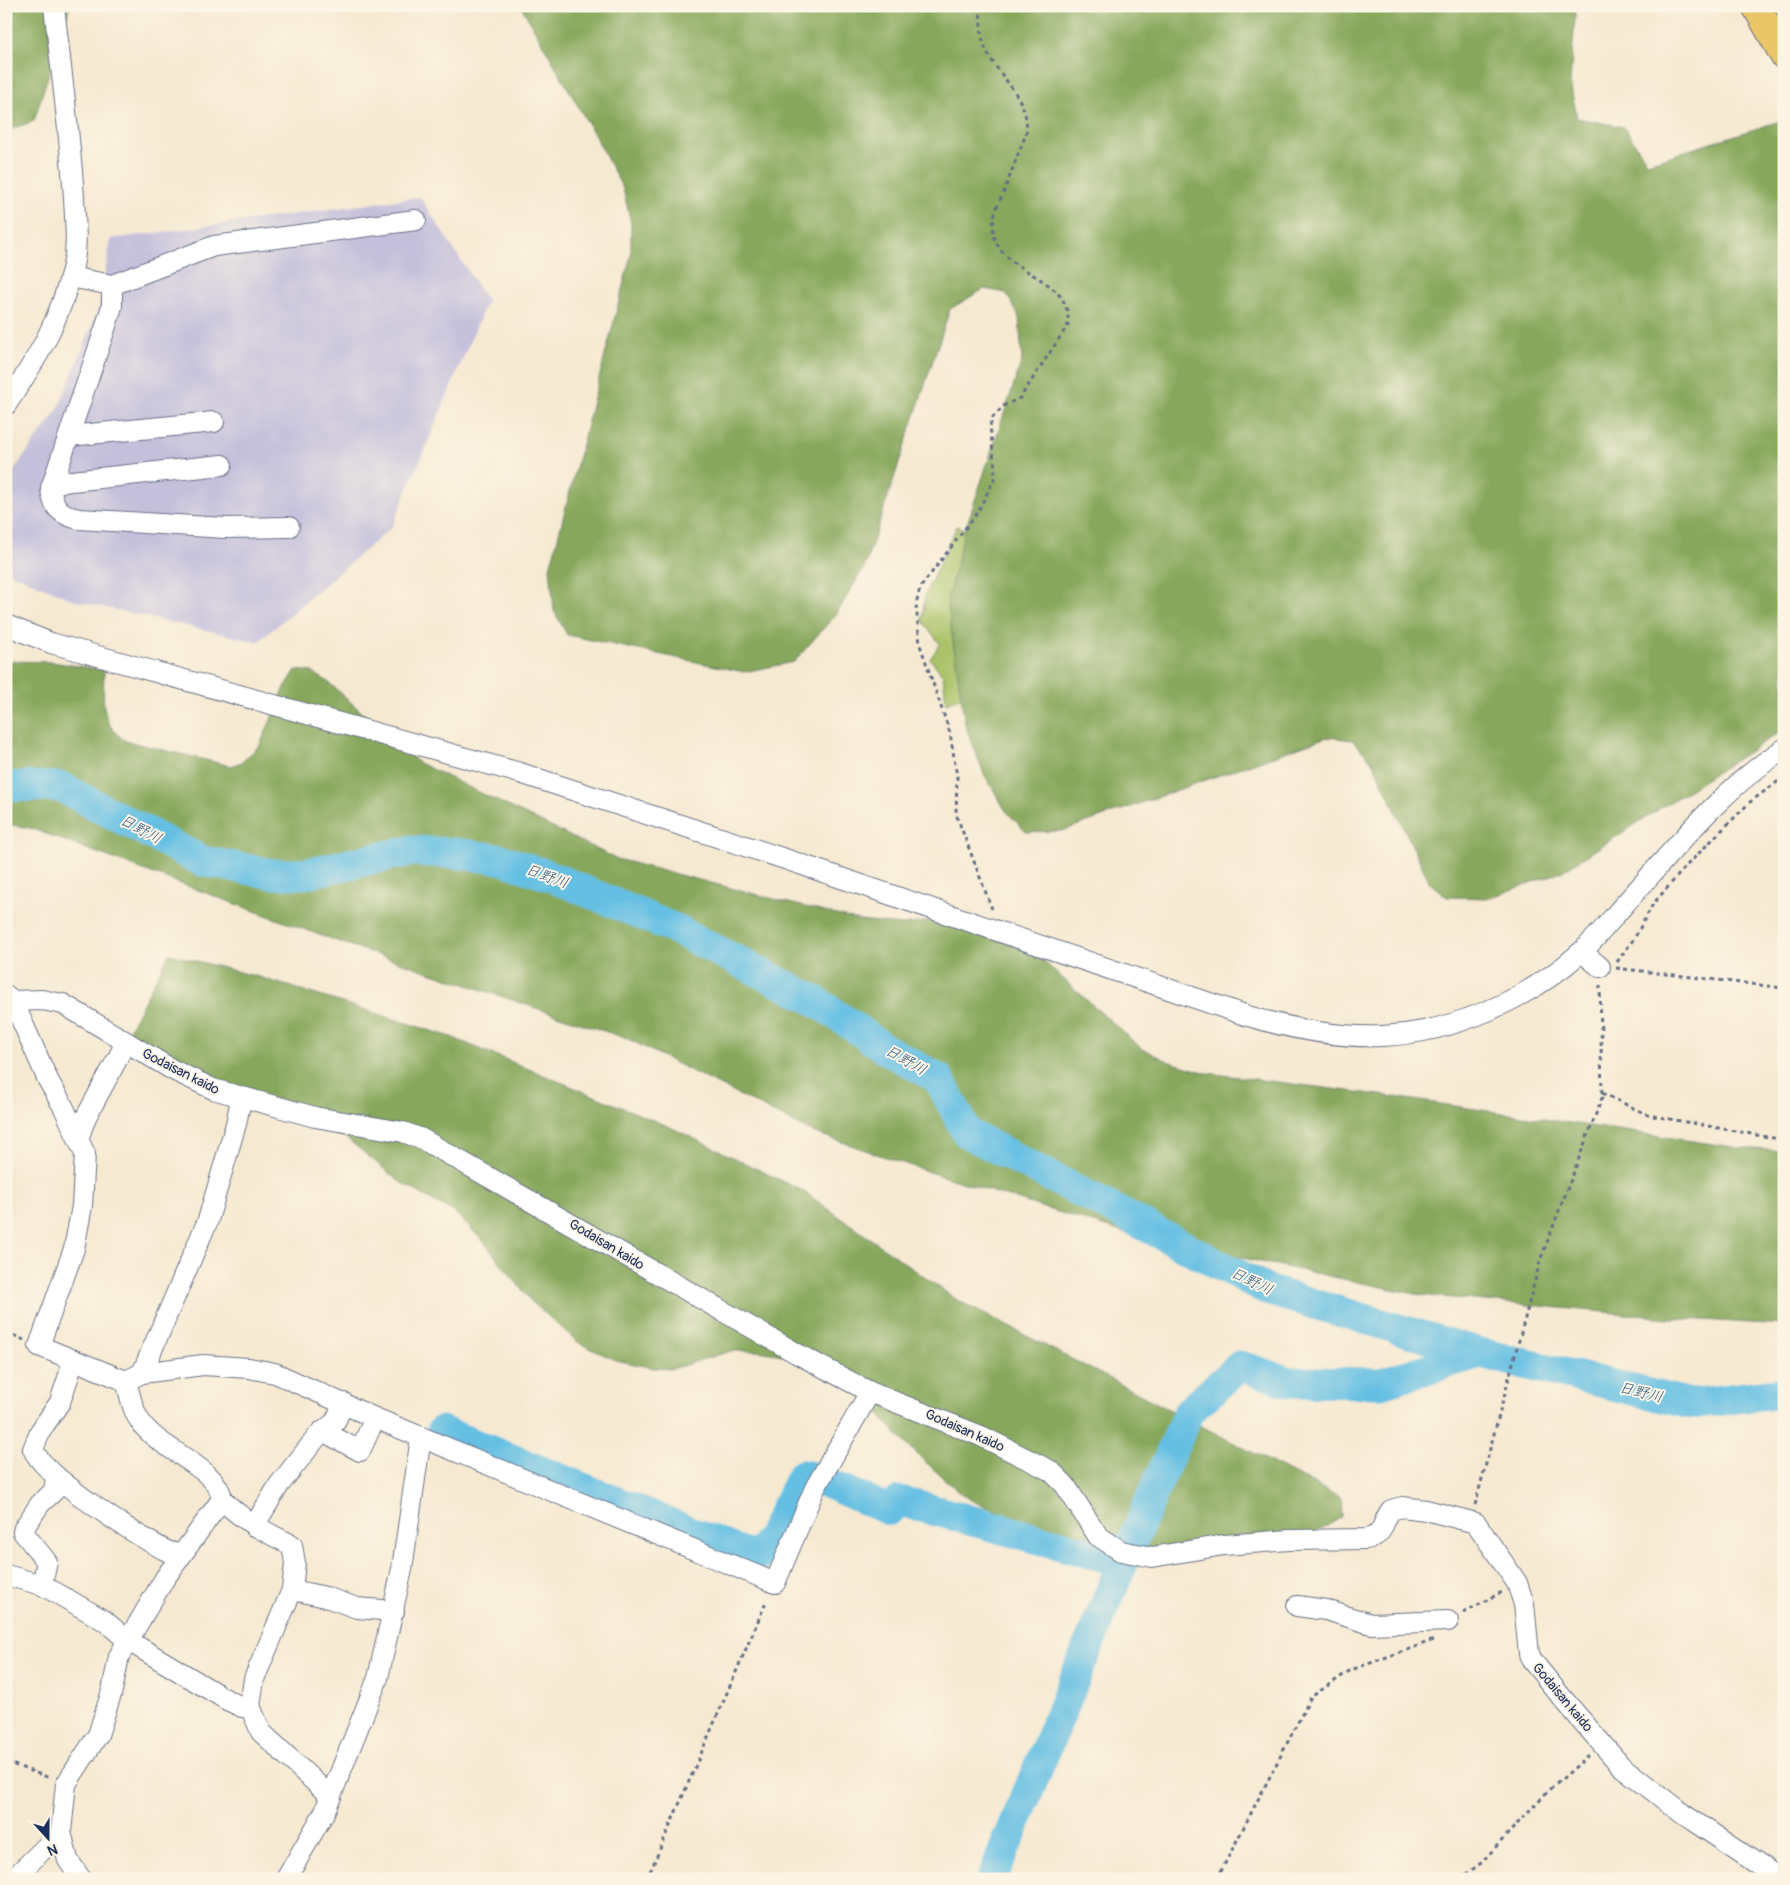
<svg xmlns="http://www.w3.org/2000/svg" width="1790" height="1885" font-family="Pangolin,'Klee One',sans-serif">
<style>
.industrial{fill:#c4c0db}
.green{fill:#aac268;stroke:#627863}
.forest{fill:#87a85c;stroke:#516c5d}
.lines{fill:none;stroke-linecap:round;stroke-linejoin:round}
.river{stroke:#65bfe3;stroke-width:31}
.minor-casing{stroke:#687086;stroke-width:22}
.highway-casing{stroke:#687086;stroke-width:30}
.path{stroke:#687086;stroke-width:3;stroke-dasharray:4 4;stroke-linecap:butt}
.minor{stroke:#fff;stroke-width:20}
.highway{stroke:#eac669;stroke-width:28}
.labels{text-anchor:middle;stroke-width:4;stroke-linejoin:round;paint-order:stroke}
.street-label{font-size:14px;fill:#1b2f5e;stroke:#fcf5e5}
.water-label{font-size:15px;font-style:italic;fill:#315a86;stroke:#fcf5e5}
</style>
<rect width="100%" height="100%" fill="#fcf5e5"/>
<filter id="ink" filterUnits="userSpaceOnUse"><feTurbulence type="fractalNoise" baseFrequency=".02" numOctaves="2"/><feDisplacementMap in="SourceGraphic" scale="10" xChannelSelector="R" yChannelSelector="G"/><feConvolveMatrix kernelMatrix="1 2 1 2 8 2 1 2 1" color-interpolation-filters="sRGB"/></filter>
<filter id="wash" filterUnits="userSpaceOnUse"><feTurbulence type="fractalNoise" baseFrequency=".0096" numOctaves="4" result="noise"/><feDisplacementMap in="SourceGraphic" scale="20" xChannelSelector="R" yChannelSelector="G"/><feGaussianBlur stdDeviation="1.12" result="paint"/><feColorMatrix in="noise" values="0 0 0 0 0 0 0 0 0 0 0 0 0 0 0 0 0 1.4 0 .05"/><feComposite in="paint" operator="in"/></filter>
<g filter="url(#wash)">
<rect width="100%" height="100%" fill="#f6e9d1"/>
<!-- industrial -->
<path class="industrial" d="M420,197l67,104 -95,226 -134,115 -182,-41 -70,-30v-90l52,-72 41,-101 12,-69z"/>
<!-- green -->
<path class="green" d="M957,526l64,26 -48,142 -27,9 -3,-28 -13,-16 10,-15 -18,-24 3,-25z"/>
<!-- forest -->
<g class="forest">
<path d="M6,6h64l-36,115 -28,10z"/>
<path d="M521,6h1055l-6,76 7,36 47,9 24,36 132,-42 4,6v602l-223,143 -72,26 -42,-1 -17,-14 -58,-122 -20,-21 -25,-3 -265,94 -36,1 -20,-21 -22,-37 -19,-50 -18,-123 17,-68 58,-173 -3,-43 -13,-24 -22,-4 -34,20 -85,257 -28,47 -43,49 -50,10 -177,-37 -13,-24 -4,-43 81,-313v-32l-8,-34 -29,-55z"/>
<path d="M6,661l46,1 52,8c0,29 -6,53 22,71l105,25 11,-4 18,-17 25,-58 11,-17 16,2 15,9 92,82 198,96 243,62 43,4 33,-5 88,24 117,104 29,14 37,11 173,22 360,53 44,3v174l-116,-7 -248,-23 -288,-60 -203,-63 -119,-41 -182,-92 -303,-102 -295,-109 -24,-4z"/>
<path d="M169,954l90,23 192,60 219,90 133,64 154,109 384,198 1,19 -30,18 -199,16 -130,-45 -19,-10 -22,-19 -36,-33 -50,-54 -73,-35 -25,-4h-27l-59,18 -18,-1 -39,-8 -36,-17 -48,-42 -47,-59 -30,-30 -54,-30 -93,-76 -75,-17 -91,-44 -14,-11z"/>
</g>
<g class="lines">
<!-- river -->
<g class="river">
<path d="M6,786l55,1 141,74 71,13h30l107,-23 43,2 47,6 50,17 123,52 143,73 68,47 55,31 28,54 303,158 210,62 211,51 93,-12"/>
<path d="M442,1431l301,122 16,2 13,-19 30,-61 6,1"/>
<path d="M824,1482l65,28 11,-9 223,61"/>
<path d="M992,1879l131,-317 66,-151 51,-45 49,16 92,1 99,-30"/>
</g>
</g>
</g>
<g filter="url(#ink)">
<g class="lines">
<defs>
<g id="minor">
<path d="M70,277l42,8 102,-39 202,-26"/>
<path d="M112,285v21l-7,23 -54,159c1,19 10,27 28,31l146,9 64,-1"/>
<path d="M6,405c31,-46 54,-84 67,-139 5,-21 2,-46 1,-68 -4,-64 -13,-128 -20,-192"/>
<path d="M69,436l145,-14"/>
<path d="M53,483l169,-18"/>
<path d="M6,625l45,18 469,130 265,86 463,157c44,13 89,22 134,20 71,-3 147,-37 199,-84 15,-13 28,-30 41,-45 51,-56 98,-117 162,-158"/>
<path d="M1582,952l18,15"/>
<path d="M6,995l7,6 29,-1 21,4 110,66 40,19 102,28 88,15 19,7 374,214 74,39 111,44 70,35 14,14 33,51 23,15 31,6 72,-12 65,-5 77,-1c19,-3 15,-16 25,-29l11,-3 24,3 50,13 41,60 7,21 5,50 4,8 31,38 57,66 62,48 97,65"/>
<path d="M13,1001l35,79 16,28 21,46 -3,52 -8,43 -35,97 87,35 16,-8 61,-8 46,3 26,5 100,45 400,165 40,-95 55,-96"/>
<path d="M78,1139l8,-22 40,-74"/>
<path d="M74,1360l-14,42 -19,28 -8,19c10,27 105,88 134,102 4,2 10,2 15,3"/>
<path d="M142,1373l66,-153 28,-96 5,-25"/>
<path d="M323,1432l12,-10 9,-19"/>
<path d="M222,1499c19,21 45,34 70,46l3,18 -3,27 -38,89 -4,27"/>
<path d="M254,1526l25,-41 42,-53 5,1 34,18 15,-33"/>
<path d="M6,1575l36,10 18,10 45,26 22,19 100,60 15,7 8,-1 11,26 70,65"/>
<path d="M42,1585l5,-23 -24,-30 1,-4 16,-24 14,-13 2,-14"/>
<path d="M292,1590l34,7 31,11 37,3"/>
<path d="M1297,1606l29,4 45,14 77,-3"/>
<path d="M61,1832l7,28 13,19"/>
<path d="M13,1879l48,-47 5,-48 32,-49 14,-44 7,-35 46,-78 57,-79c-3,-31 -65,-50 -82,-78 -8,-11 -10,-27 -14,-40"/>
<path d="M286,1879l38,-66 54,-135 24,-109 19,-132"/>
</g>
<path id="highway" d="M1756,6l28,49"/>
</defs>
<!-- minor casing -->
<use href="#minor" class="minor-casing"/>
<!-- highway casing -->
<use href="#highway" class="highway-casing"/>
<!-- path -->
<g class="path">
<path d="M980,6c1,15 0,33 7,46 15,29 44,48 39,82 -8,20 -15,39 -22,58 -4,8 -9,17 -10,25 -10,61 79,51 74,108l-48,73 -15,7 -12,12 -3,9 5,43 -1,11 -17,33 -57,75 -4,17 4,40 30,88 7,43 -1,38 36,95"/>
<path d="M1617,962l18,-25 18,-33 35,-40 62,-62 34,-25"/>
<path d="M1616,968l168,20"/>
<path d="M1602,1093l46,22 136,25"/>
<path d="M6,1332l18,8"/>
<path d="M1475,1505l66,-247 61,-160 -2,-114"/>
<path d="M1463,1613l39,-21"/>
<path d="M6,1762l44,16"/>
<path d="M647,1879l120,-279"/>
<path d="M1217,1879l94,-182 40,-27 83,-30"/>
<path d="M1459,1879l21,-15 64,-69 45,-40"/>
</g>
<!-- minor -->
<use href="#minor" class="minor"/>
<!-- highway -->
<use href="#highway" class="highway"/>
</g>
</g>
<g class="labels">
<!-- street labels -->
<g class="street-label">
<text transform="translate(181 1071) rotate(27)" y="5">Godaisan kaido</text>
<text transform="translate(607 1244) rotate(31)" y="5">Godaisan kaido</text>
<text transform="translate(965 1430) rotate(24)" y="5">Godaisan kaido</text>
<text transform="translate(1563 1697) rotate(50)" y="5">Godaisan kaido</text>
</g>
<!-- water labels -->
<g class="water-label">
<text transform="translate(141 829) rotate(28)" y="5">日野川</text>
<text transform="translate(547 876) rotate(20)" y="5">日野川</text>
<text transform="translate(906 1060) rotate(30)" y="5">日野川</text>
<text transform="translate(1252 1281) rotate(26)" y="5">日野川</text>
<text transform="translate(1641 1392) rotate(14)" y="5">日野川</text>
</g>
</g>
<!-- margin -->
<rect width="1790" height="1885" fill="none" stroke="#fcf5e5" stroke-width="25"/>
<!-- north arrow -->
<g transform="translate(48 1838) rotate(159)" stroke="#fcf5e5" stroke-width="4" paint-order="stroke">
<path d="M0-4L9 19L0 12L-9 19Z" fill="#1b2f5e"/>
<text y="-8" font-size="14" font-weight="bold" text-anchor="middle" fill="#1b2f5e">N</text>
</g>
</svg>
